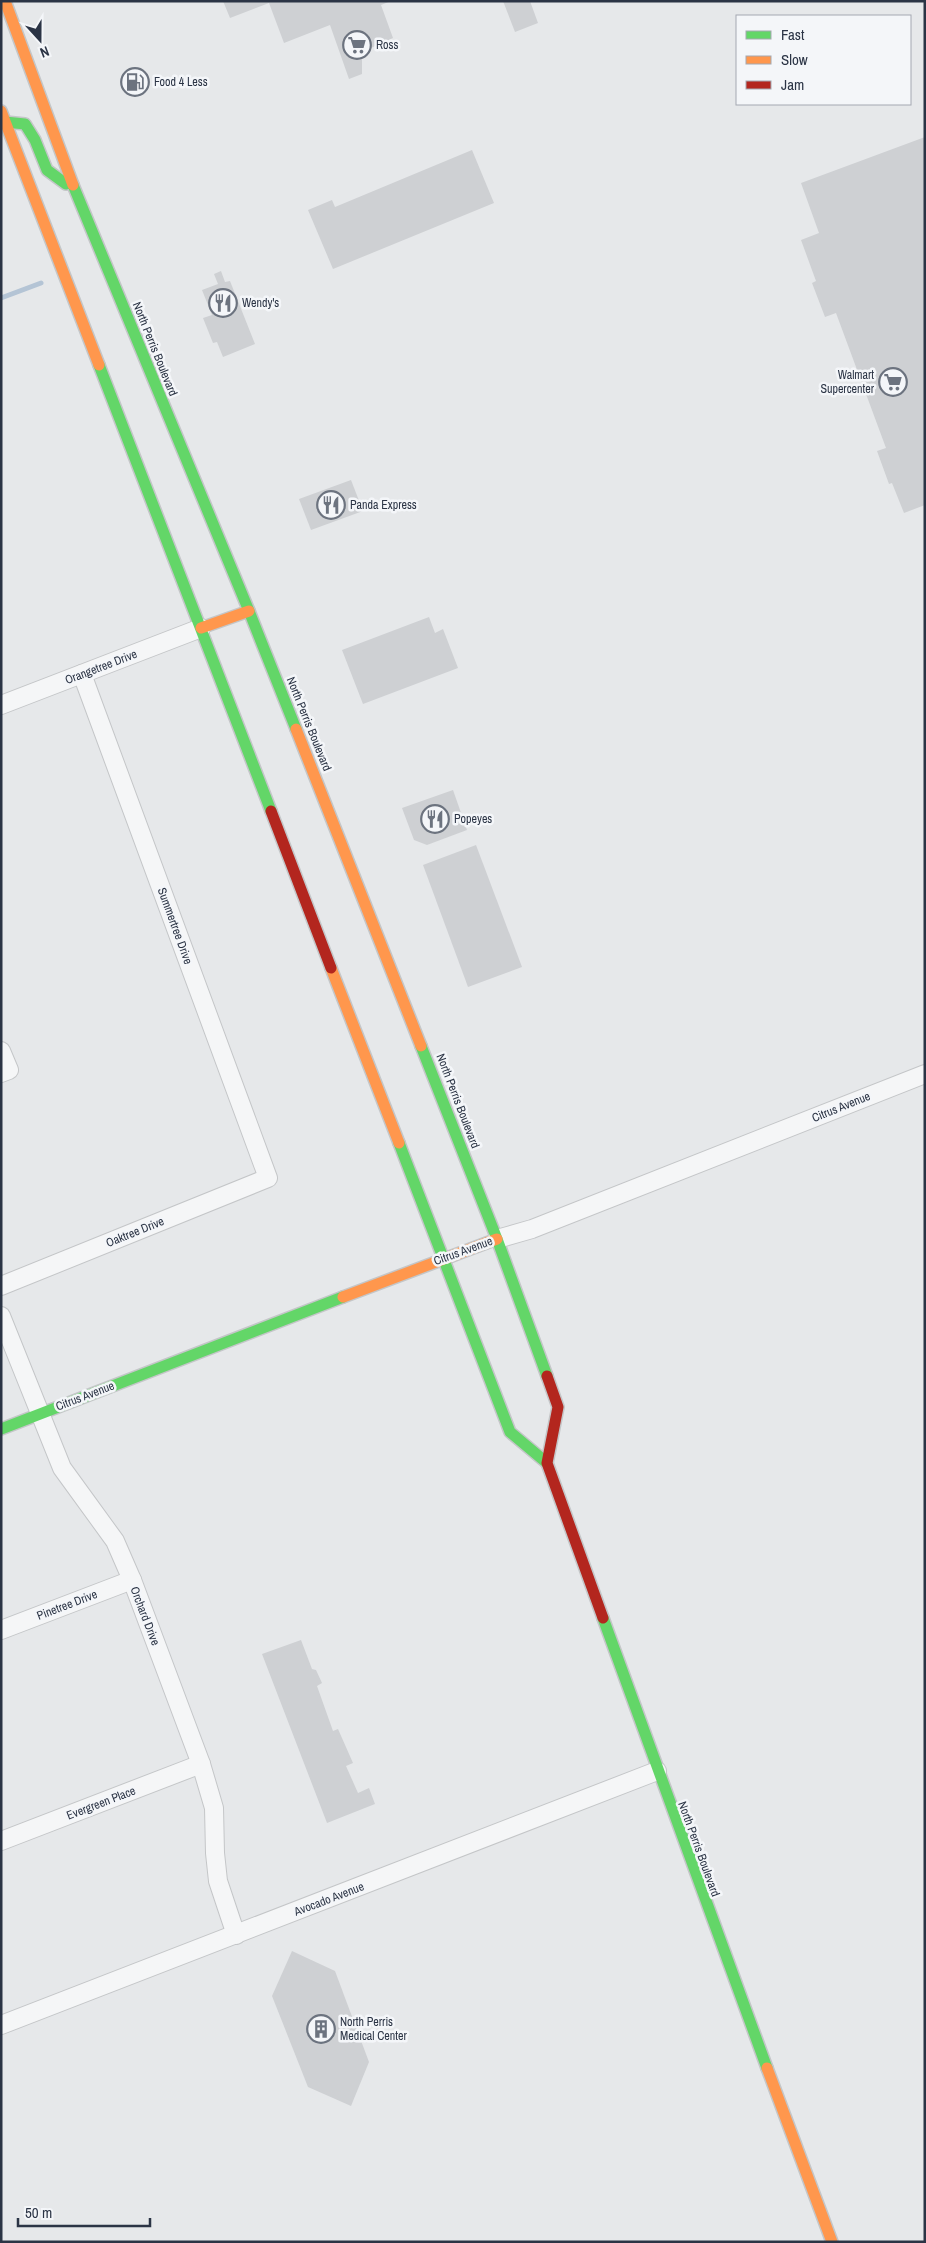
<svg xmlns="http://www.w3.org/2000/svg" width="926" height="2243" font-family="'Archivo Narrow',sans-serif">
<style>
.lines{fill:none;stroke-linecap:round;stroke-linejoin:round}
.stream{stroke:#b4c4d5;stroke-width:5}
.building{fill:#ced0d3}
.street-casing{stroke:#c4c6c8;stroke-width:20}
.fast-casing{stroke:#c4c6c8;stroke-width:14}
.slow-casing{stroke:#c4c6c8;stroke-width:14}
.jam-casing{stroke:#c4c6c8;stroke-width:14}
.street{stroke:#f5f6f7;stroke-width:18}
.fast{stroke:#63d668;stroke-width:11}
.slow{stroke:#ff974d;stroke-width:11}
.jam{stroke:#b3261e;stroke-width:11}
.labels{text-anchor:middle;stroke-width:5;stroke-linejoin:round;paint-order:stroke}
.poi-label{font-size:12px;fill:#2b3445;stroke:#f4f6f9;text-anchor:start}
.street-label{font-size:12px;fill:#2b3445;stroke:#f4f6f9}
</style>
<rect width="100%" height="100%" fill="#e6e8ea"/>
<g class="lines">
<!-- stream -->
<path class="stream" d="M1,298l40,-15"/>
</g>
<!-- building -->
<g class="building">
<path d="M223,1h168l-10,4 12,33 -31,14v22l-13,5 -19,-54 -46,18 -15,-40 -39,15z"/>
<path d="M503,1h27l8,22 -23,9z"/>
<path d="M925,137v368l-21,8 -12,-30 -3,1 -12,-33 9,-3 -50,-135 -11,4 -13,-34 4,-2 -15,-41 18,-7 -18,-50z"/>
<path d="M472,150l22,53 -161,66 -25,-59 24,-10 3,7z"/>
<path d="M221,271l4,11 5,-1 25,63 -32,13 -6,-15 -4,1 -10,-25 9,-3 -10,-25 16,-6 -4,-10z"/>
<path d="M351,480l12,31 -52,19 -12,-31z"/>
<path d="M429,617l6,16 8,-4 15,39 -95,36 -21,-54z"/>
<path d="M453,790l14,40 -40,15 -13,-5 -12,-32z"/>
<path d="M476,845l46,122 -54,20 -45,-122z"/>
<path d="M301,1640l11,29 4,1 6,13 -5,3 16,45 5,-2 15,34 -7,3 12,27 11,-5 6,16 -48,19 -65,-169z"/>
<path d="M292,1951l43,20 34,91 -18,44 -43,-19 -36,-91z"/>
</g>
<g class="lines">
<defs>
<g id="street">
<path d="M1,705l200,-77"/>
<path d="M1,1051l8,19 -8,3"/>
<path d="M497,1239l35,-10 393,-155"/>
<path d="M1,1286l267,-108 -186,-504"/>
<path d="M1,1316l61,152 53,73 17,39 69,184 13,44 1,45 3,28 18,54"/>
<path d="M1,1630l131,-50"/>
<path d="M1,1841l200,-77"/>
<path d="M1,2025l656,-254"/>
</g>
<g id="fast">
<path d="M5,122l20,2 10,16 12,30 19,14"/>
<path d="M73,185l176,426 47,118"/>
<path d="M99,365l172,446"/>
<path d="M421,1046l76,193 50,137"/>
<path d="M399,1143l111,289 37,31"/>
<path d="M1,1429l342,-132"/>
<path d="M603,1618l164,450"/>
</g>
<g id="slow">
<path d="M5,1l68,184"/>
<path d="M1,111l98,254"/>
<path d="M201,628l48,-17"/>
<path d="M296,729l125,317"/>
<path d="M331,968l68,175"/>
<path d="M343,1297l154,-58"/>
<path d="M767,2068l65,174"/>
</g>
<g id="jam">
<path d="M271,811l60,157"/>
<path d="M547,1376l11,31 -11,56 56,155"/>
</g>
</defs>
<!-- street casing -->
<use href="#street" class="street-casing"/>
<!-- fast casing -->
<use href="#fast" class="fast-casing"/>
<!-- slow casing -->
<use href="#slow" class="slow-casing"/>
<!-- jam casing -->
<use href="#jam" class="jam-casing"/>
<!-- street -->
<use href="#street" class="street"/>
<!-- fast -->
<use href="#fast" class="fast"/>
<!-- slow -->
<use href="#slow" class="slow"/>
<!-- jam -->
<use href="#jam" class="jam"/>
</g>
<!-- icons -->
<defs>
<symbol id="supermarket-ring" viewBox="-11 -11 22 22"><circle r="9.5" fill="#f4f6f9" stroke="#6c737f" stroke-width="1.5"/><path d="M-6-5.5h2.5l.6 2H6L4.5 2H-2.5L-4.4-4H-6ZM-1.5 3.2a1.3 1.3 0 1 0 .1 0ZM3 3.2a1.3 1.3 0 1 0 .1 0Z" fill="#6c737f"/></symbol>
<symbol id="fuel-ring" viewBox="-11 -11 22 22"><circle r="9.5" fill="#f4f6f9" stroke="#6c737f" stroke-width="1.5"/><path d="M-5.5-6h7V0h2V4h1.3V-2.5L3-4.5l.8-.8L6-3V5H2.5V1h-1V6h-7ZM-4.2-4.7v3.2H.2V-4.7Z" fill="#6c737f"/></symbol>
<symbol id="restaurant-ring" viewBox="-11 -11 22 22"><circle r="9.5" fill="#f4f6f9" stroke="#6c737f" stroke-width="1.5"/><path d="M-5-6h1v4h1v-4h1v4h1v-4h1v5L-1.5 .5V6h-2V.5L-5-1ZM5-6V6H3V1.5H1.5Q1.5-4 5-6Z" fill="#6c737f"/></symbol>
<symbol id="building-ring" viewBox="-11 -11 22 22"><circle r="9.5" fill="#f4f6f9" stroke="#6c737f" stroke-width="1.5"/><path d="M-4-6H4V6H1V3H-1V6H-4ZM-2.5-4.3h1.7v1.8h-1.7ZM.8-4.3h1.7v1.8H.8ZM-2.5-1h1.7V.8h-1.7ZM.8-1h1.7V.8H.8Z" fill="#6c737f"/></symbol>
</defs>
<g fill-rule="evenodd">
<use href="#supermarket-ring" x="341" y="29" width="32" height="32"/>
<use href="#fuel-ring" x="119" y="66" width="32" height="32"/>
<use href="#restaurant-ring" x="207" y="287" width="32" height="32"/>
<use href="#supermarket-ring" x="877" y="366" width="32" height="32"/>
<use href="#restaurant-ring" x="315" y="489" width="32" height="32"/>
<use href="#restaurant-ring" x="419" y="803" width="32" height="32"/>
<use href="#building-ring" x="305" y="2013" width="32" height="32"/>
</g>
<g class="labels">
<!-- poi labels -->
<g class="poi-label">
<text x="376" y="49">Ross</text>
<text x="154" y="86">Food 4 Less</text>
<text x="242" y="307">Wendy's</text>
<text x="874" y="379" text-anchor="end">Walmart<tspan x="874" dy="14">Supercenter</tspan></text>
<text x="350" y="509">Panda Express</text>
<text x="454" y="823">Popeyes</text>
<text x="340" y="2026">North Perris<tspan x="340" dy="14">Medical Center</tspan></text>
</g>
<!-- street labels -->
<g class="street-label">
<text transform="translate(155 349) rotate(68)" y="4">North Perris Boulevard</text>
<text transform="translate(101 667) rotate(-21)" y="4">Orangetree Drive</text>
<text transform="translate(309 724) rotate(68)" y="4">North Perris Boulevard</text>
<text transform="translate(175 926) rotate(70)" y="4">Summertree Drive</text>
<text transform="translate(458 1101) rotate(69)" y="4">North Perris Boulevard</text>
<text transform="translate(841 1107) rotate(-22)" y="4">Citrus Avenue</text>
<text transform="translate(135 1232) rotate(-22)" y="4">Oaktree Drive</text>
<text transform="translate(463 1251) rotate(-20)" y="4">Citrus Avenue</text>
<text transform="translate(85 1396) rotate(-21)" y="4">Citrus Avenue</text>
<text transform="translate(67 1605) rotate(-21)" y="4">Pinetree Drive</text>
<text transform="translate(145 1616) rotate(69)" y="4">Orchard Drive</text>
<text transform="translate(101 1803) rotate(-21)" y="4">Evergreen Place</text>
<text transform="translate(699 1849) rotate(70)" y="4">North Perris Boulevard</text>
<text transform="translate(329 1899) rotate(-21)" y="4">Avocado Avenue</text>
</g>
</g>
<!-- border -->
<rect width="926" height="2243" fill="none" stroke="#2b3445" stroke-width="5"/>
<!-- legend -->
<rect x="736" y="15" width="175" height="90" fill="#f4f6f9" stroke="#a4a8b1"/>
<rect x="746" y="31" width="25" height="8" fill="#63d668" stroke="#a4a8b1"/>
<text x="781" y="40" font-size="15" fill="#2b3445">Fast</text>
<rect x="746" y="56" width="25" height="8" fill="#ff974d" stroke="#a4a8b1"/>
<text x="781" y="65" font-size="15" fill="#2b3445">Slow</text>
<rect x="746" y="81" width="25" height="8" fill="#b3261e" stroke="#a4a8b1"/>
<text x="781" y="90" font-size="15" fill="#2b3445">Jam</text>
<!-- north arrow -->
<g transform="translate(40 40) rotate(159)" stroke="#f4f6f9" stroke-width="4" paint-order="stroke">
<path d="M0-4L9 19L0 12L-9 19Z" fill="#2b3445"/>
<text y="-8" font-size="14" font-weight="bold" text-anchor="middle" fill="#2b3445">N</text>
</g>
<!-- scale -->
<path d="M18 2218v8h132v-8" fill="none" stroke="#2b3445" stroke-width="2.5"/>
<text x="25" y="2218" font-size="15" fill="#2b3445" stroke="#f4f6f9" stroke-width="4" paint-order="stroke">50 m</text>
</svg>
